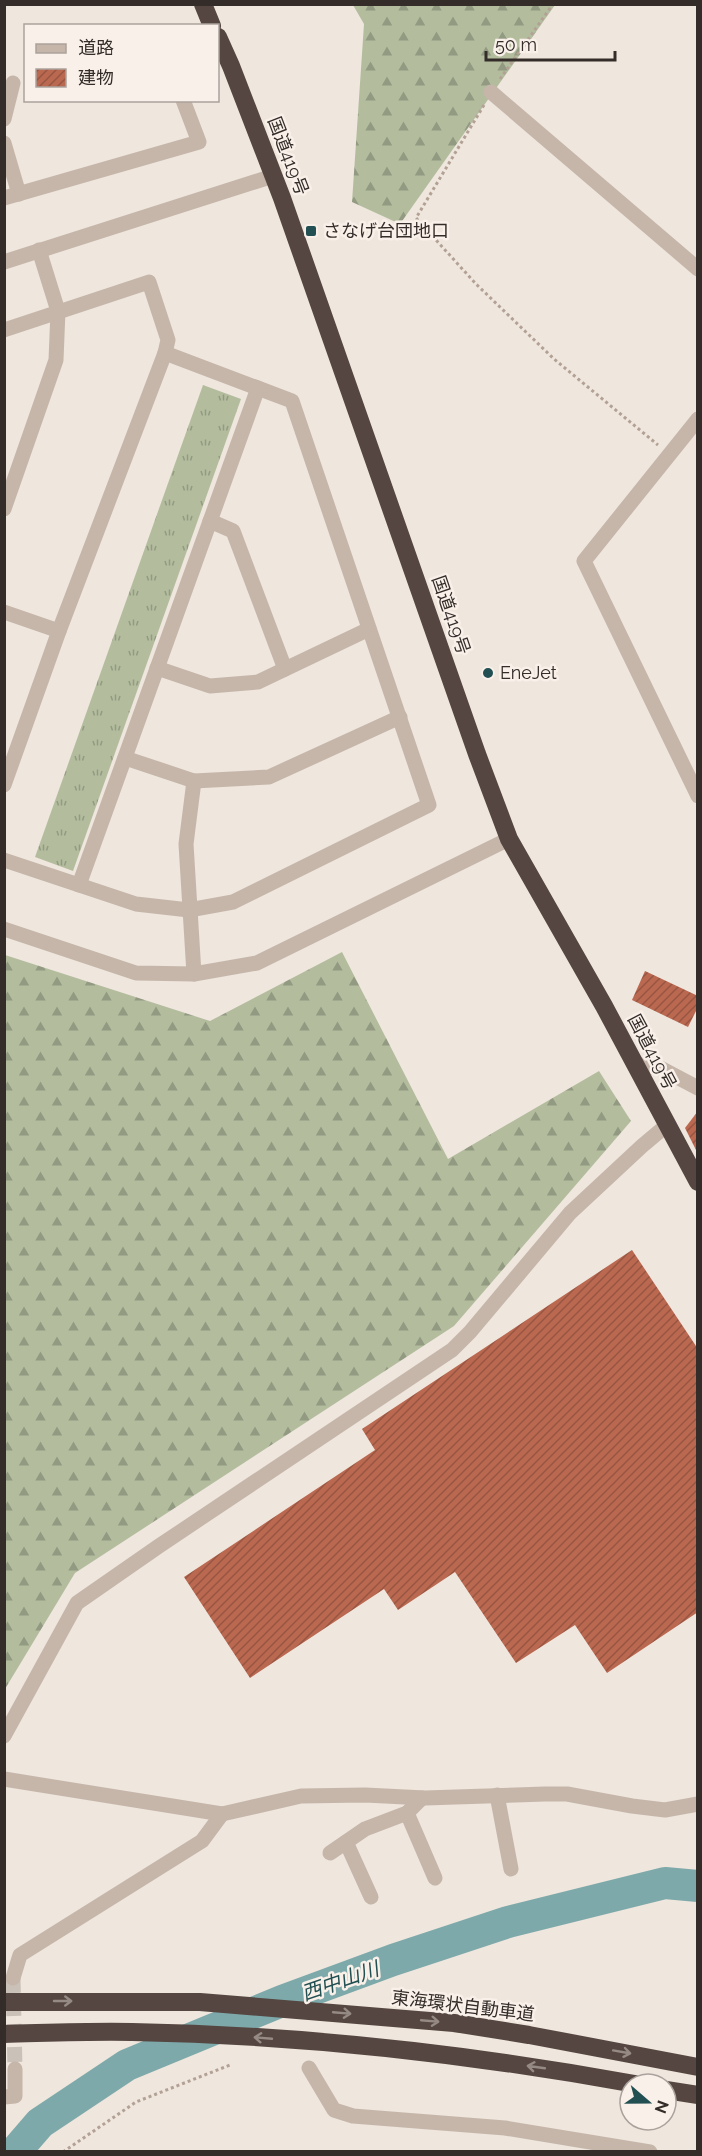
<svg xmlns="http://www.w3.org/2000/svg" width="702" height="2156" font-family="Raleway,'Noto Sans JP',sans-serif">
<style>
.grass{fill:url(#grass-tufts)}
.forest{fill:url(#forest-firs)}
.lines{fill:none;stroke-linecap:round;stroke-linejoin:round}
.river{stroke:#7ea9aa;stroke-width:32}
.building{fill:url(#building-hatch)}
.street-tunnel{stroke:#cac1b9;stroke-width:15;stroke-dasharray:15 8;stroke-linecap:butt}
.path{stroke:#b2a194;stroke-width:3;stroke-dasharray:3 3;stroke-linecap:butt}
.street{stroke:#c6b6aa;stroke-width:15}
.highway{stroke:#554641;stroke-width:18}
.oneway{stroke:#968a84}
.poi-dot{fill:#224f52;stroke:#f8f0e9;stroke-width:2}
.labels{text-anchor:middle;stroke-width:5;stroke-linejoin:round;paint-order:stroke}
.street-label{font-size:18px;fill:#342c29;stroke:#f8f0e9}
.poi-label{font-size:18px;fill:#342c29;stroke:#f8f0e9;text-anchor:start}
.water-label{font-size:20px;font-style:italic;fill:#224f52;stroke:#f8f0e9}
</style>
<defs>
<pattern id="grass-tufts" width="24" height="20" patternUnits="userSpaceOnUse" patternTransform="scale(1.5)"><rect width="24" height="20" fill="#b3bd9e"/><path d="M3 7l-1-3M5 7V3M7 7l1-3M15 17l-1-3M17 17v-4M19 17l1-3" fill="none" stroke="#929a81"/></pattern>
<pattern id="forest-firs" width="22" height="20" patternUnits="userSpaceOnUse" patternTransform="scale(1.5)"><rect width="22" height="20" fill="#b3bd9e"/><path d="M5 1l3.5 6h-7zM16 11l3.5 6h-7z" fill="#929a81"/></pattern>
<pattern id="building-hatch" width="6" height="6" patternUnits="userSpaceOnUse" patternTransform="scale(1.5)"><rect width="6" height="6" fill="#ba6850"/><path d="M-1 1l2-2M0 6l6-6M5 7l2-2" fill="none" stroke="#985642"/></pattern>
</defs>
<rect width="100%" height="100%" fill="#efe6dd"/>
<!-- grass -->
<path class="grass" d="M203,385l38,14 -168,472 -38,-14z"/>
<!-- forest -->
<g class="forest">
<path d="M353,5h202l-155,219 -48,-22 12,-178z"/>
<path d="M342,952l106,207 151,-88 32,50 -177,205 -379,247 -70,116v-734l205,66z"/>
</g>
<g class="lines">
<!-- river -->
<path class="river" d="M15,2152l25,-29 87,-58 155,-64 111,-41 115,-38 157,-39 33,3"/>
</g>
<!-- building -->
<g class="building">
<path d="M645,971l53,25v11l-10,20 -56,-27z"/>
<path d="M698,1111v43l-13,-26z"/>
<path d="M632,1250l66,99v263l-91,61 -32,-48 -59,38 -61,-91 -57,38 -14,-21 -134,89 -66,-101 191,-127 -13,-21z"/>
</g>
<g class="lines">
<!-- street-tunnel -->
<path class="street-tunnel" d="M13,1978l2,91"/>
<!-- path -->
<g class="path">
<path d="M500,79l53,-75"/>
<path d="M484,105l-68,113 60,66 78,75 104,86"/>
<path d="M63,2152l73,-50 94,-37"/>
</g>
<!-- street -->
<g class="street">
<path d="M491,92l207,177"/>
<path d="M4,119l9,-36"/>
<path d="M4,143l15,51"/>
<path d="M4,198l195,-56 -16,-42"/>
<path d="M4,262l269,-86"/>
<path d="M4,330l145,-48 19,58 -3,13 -106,278 -55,154"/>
<path d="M698,419l-114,142 114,235"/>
<path d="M4,509l52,-149 2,-49 -19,-61"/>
<path d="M210,521l23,10 52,138"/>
<path d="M4,612l55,19"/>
<path d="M157,668l53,18 48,-4 111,-53"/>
<path d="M125,758l69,23 75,-4 131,-60"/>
<path d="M4,860l132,44 53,6 44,-8 196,-97 -137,-404 -127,-48"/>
<path d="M79,885l179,-497"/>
<path d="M4,929l132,44 58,1 63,-11 252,-124"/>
<path d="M194,974l-8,-130 8,-63"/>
<path d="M634,1064l28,5 36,19"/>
<path d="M4,1736l73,-133 82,-57 293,-196 18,-18 100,-119 72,-67 25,-21"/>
<path d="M4,1779l218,35 79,-18 64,-1 60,3 120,-4h22l65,12 33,4 33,-6"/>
<path d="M497,1795l14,74"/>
<path d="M407,1813l28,65"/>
<path d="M346,1842l25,55"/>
<path d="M330,1853l35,-24 42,-16 15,-15"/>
<path d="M13,1978l7,-23 182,-114 20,-27"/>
<path d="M309,2068l25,42 19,6 152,12 145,24"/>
<path d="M4,2097l11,-1v-27"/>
</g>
<!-- highway -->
<g class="highway">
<path d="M203,4l9,22"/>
<path d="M218,37l13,29 51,132 195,556 32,85 95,167 94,176"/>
<path d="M4,2002h196l254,21 75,12 169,32"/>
<path d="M4,2034c43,-1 86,-3 128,-2 169,3 338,22 503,52"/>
<path d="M666,2090l32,5"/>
</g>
</g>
<!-- one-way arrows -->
<defs><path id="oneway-shaft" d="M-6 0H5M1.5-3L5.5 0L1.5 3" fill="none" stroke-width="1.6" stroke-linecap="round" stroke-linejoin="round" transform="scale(1.5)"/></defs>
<g class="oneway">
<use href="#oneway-shaft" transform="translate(63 2001)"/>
<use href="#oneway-shaft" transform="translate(342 2013) rotate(5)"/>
<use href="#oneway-shaft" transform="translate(430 2021) rotate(5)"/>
<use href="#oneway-shaft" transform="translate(263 2038) rotate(-175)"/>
<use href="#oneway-shaft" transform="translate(622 2052) rotate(10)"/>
<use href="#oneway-shaft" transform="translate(536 2067) rotate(-172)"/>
</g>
<!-- markers -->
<g class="poi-dot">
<rect x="305" y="225" width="12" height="12" rx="3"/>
<circle cx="488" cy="673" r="6"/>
</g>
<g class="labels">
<!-- street labels -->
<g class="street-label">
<text transform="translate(288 156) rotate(69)" y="6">国道419号</text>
<text transform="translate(451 615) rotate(71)" y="6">国道419号</text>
<text transform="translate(652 1052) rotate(62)" y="6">国道419号</text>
<text transform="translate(463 2006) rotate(7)" y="6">東海環状自動車道</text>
</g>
<!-- poi labels -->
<g class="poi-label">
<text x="323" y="237">さなげ台団地口</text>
<text x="500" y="679">EneJet</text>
</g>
<!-- water labels -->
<g class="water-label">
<text transform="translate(340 1981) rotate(-19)" y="7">西中山川</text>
</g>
</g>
<!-- border -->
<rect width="702" height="2156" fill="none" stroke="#342c29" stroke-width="12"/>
<!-- legend -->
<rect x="24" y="24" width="195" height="78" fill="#f8f0e9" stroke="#aaa29c" stroke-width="1.5"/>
<rect x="36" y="44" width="30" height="9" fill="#c6b6aa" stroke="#aaa29c" stroke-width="1.5"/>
<text x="78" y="54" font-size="18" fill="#342c29">道路</text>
<rect x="36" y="69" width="30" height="18" fill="url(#building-hatch)" stroke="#aaa29c" stroke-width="1.5"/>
<text x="78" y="84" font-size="18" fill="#342c29">建物</text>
<!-- north arrow -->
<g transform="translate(648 2102) rotate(110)"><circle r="28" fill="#f8f0e9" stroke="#aaa29c" stroke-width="1.5"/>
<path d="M0-4.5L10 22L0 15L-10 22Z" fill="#224f52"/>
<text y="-9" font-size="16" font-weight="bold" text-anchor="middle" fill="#342c29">N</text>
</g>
<!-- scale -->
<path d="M486 51v9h129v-9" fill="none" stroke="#342c29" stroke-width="3"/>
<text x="495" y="51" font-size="18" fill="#342c29" stroke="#f8f0e9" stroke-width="4.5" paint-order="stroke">50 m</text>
</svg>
